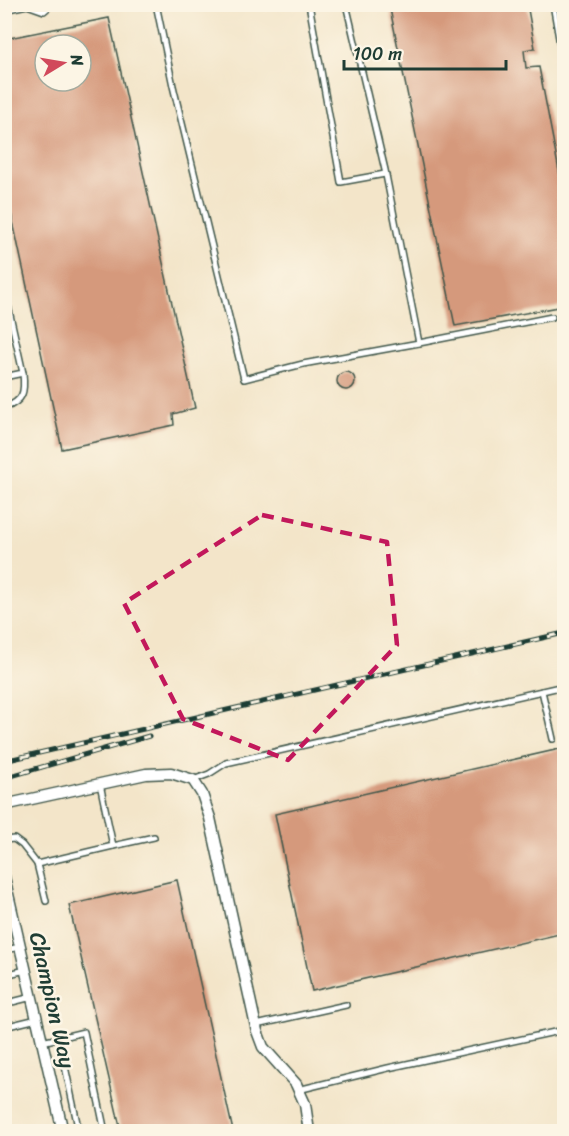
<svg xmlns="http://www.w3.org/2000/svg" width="569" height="1136" font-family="Sriracha,sans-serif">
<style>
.building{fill:#d5997c;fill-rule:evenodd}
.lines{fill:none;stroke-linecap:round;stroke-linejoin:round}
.service-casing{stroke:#3f564a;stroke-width:8}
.minor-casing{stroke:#3f564a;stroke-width:13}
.service{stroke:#fff;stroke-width:5}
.minor{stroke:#fff;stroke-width:10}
.rail-casing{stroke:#1f3d34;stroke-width:5}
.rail{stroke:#fcf5e5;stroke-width:3;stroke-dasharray:9;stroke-linecap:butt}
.marked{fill:none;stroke:#c2185b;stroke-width:4.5;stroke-dasharray:12 8;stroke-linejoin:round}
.labels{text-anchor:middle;stroke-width:5;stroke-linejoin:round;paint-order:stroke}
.street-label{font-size:22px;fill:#1f3d34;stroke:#fcf5e5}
</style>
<rect width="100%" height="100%" fill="#fcf5e5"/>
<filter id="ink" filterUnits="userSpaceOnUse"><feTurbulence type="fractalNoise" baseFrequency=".0167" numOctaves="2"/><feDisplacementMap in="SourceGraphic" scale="12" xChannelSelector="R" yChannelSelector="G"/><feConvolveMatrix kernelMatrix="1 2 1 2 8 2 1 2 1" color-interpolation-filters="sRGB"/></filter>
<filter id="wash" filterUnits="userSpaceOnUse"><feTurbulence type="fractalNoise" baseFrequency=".008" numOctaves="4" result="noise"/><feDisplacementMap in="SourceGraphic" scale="24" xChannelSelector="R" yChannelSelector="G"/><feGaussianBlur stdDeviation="1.35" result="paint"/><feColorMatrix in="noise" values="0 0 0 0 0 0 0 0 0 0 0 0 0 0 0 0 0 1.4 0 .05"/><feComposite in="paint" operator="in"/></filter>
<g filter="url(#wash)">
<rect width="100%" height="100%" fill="#f3e5c9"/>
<g id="blocks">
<!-- building -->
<g class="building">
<path d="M389,4h138l8,44 -11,2 2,18 13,-1 25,130v109l-109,20z"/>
<path d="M109,18l86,390 -22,6 1,11 -112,24 -58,-269v-141zM45,45h36v36h-36z"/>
<circle cx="346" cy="381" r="9"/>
<path d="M564,748v185l-252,58 -37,-177z"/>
<path d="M177,880l56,251h-112l-52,-226z"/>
</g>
</g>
</g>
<g filter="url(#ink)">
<use href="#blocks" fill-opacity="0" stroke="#3f564a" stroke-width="1.5"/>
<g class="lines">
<defs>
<g id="service">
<path d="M156,4l17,82 71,293 59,-15 116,-21 -34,-173 -39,-166"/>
<path d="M309,4l32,178 44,-8"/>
<path d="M553,4l11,63"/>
<path d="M4,10l23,-5 17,6 8,-7"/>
<path d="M4,288l19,85 -19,4"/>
<path d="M419,343l133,-26"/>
<path d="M4,408c20,-7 21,-16 19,-35"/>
<path d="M542,691l11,48"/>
<path d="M193,780l16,-6 17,-11 338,-77"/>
<path d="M4,840l10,-1 8,6 15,19"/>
<path d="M113,846l41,-9"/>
<path d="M46,901l-9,-37 76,-18 -13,-62"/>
<path d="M4,950l17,-3"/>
<path d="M4,975l22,-5"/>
<path d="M4,1004l28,-7"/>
<path d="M256,1025l90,-20"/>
<path d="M4,1027l33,-8"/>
<path d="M59,1038l20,94"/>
<path d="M42,1042l42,-10 21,100"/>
<path d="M298,1090l90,-22 176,-38"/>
</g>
<g id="minor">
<path d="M4,805l142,-31 25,-1 22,7 9,14 8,24 47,213 6,16 33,37 9,20 4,28"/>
<path d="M4,877l59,255"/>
</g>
</defs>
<!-- service casing -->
<use href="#service" class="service-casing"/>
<!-- minor casing -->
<use href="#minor" class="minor-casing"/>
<!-- service -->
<use href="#service" class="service"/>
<!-- minor -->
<use href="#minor" class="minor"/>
<defs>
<g id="rail">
<path d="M4,761l560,-128"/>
<path d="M4,778l145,-42"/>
</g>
</defs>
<!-- rail casing -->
<use href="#rail" class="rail-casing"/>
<!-- rail -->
<use href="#rail" class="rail"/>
</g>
</g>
<!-- marked area -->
<path class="marked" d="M262,515l125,27 10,103 -109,115 -105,-41 -59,-116z"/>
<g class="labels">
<!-- street labels -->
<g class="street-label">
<text transform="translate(53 1000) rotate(77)" y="8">Champion Way</text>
</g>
</g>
<!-- margin -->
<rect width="569" height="1136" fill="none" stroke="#fcf5e5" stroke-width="24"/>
<!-- north arrow -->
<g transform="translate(63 63) rotate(79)"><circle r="28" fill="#fcf5e5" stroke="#a4ab9e" stroke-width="1.5"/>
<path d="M0-4.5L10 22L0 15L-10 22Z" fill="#d1495b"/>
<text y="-9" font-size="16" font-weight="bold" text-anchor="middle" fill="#1f3d34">N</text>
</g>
<!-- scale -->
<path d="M344 60v9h162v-9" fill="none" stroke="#1f3d34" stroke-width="3"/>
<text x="353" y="60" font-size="18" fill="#1f3d34" stroke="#fcf5e5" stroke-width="4.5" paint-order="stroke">100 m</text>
</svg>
